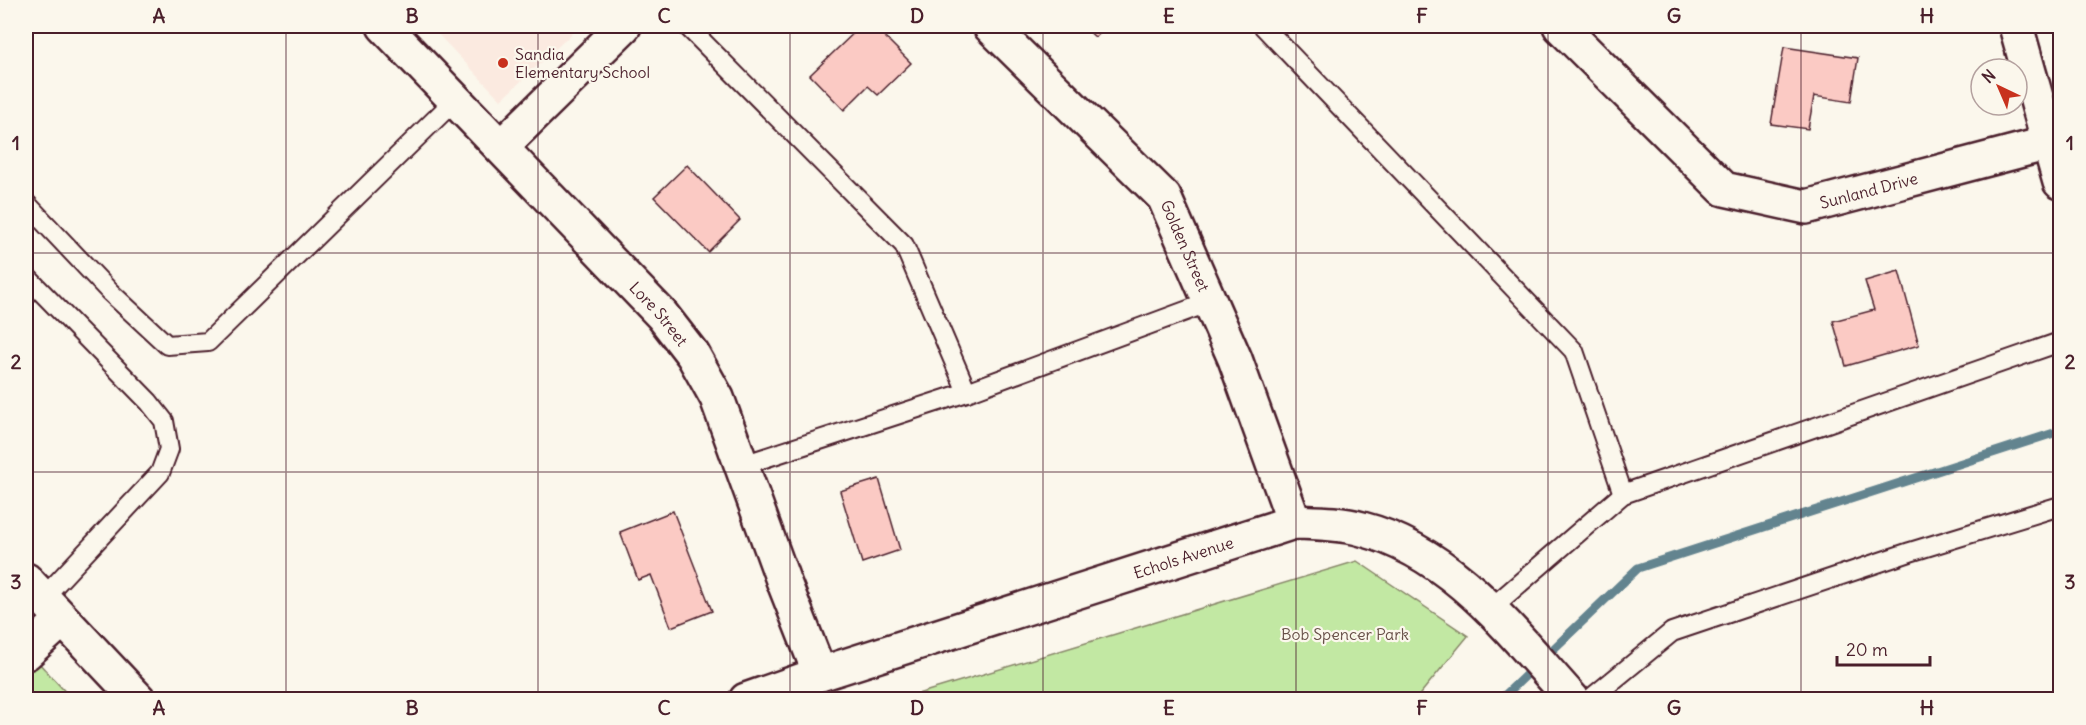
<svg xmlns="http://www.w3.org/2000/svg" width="2086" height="725" font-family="Delius,sans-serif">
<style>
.built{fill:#fbeae0}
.green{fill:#c2e8a3;stroke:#868467;stroke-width:1.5}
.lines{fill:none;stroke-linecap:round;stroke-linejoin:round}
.stream{stroke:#64848f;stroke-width:9}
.building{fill:#fbcac4;stroke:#4a1f2b;stroke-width:1.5}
.lane-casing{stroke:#4a1f2b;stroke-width:22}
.street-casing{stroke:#4a1f2b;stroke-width:38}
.secondary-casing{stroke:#4a1f2b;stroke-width:38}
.lane{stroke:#fbf7ec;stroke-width:18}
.street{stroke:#fbf7ec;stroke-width:33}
.secondary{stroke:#fbf7ec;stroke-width:33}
.grid{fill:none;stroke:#4a1f2b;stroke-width:1.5;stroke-opacity:0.55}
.poi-dot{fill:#c8321e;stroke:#fbf7ec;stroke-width:2}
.labels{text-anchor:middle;stroke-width:4.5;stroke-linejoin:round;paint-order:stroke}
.poi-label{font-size:16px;fill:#4a1f2b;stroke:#fbf7ec;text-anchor:start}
.street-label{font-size:16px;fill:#4a1f2b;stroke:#fbf7ec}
.park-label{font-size:16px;fill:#685149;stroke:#fbf7ec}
.neatline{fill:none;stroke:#4a1f2b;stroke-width:2}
.grid-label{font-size:20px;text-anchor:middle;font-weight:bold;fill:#4a1f2b}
</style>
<rect width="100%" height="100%" fill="#fbf7ec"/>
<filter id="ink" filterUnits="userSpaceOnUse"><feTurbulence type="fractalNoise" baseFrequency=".0167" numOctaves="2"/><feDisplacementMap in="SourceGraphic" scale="12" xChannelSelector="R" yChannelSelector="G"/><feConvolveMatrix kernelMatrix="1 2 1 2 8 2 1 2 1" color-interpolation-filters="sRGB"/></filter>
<g filter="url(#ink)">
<!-- built -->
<path class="built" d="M430,26h150l-79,74z"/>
<!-- green -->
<g class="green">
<path d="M1357,561l111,75 -52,63h-515z"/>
<path d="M26,649l46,50h-46z"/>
</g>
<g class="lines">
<!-- stream -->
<path class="stream" d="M1500,700l138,-132 422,-137"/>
</g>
<!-- building -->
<g class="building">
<path d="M861,26h13l37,37 -33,32 -10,-9 -24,24 -34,-35z"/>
<path d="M1083,26h24l-12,11z"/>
<path d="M1784,47l74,11 -7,44 -37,-6 -6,33 -37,-5z"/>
<path d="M687,165l53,55 -32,32 -54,-55z"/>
<path d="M1899,271l20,74 -73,21 -13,-45 41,-11 -9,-29z"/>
<path d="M879,479l21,71 -38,13 -22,-72z"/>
<path d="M673,511l39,100 -41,16 -20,-52 -13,5 -18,-48z"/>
</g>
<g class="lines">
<defs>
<g id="lane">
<path d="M687,26l217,219 63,147"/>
<path d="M1263,26l311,325 49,143"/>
<path d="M26,203l84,89 57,53 41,-3 247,-242"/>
<path d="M26,276l123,126 15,19 5,28 -9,24 -117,125"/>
<path d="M743,465l224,-73 243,-90"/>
<path d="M1490,609l133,-115 437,-152"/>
<path d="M1589,700l83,-68 238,-80 150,-46"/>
</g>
<g id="street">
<path id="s1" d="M384,26l278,289 31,40 24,43 66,182 37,94"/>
<path id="s2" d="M990,26l174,171 71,162 59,163"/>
<path id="s3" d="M1560,26l164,163 82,18 254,-67"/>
<path d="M2016,26l44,156"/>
<path d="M501,147l123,-121"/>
<path d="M26,653l36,-33"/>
</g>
<g id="secondary">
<path d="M26,580l113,120"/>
<path id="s4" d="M746,700l74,-26 474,-152c23,1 46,1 68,7 92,24 150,104 211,171"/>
</g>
</defs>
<!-- lane casing -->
<use href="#lane" class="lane-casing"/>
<!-- street casing -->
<use href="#street" class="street-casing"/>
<!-- secondary casing -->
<use href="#secondary" class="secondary-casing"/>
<!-- lane -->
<use href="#lane" class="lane"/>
<!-- street -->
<use href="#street" class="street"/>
<!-- secondary -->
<use href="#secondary" class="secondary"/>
</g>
</g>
<!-- grid -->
<path class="grid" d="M286,26v674M538,26v674M790,26v674M1043,26v674M1296,26v674M1548,26v674M1801,26v674M26,253h2034M26,472h2034"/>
<!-- markers -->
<circle class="poi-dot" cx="503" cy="63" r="6"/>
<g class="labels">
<!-- poi labels -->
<g class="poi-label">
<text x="515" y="60">Sandia<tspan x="515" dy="18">Elementary School</tspan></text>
</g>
<!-- street labels -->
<g class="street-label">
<text dy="6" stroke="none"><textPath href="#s3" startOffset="380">Sunland Drive</textPath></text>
<text dy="6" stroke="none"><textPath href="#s2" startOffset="297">Golden Street</textPath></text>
<text dy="6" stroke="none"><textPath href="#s1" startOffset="398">Lore Street</textPath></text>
<text dy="6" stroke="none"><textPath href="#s4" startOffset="460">Echols Avenue</textPath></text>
</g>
<!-- park labels -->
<g class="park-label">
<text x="1345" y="640">Bob Spencer Park</text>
</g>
</g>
<!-- margin -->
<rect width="2086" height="725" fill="none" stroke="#fbf7ec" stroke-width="66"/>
<!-- north arrow -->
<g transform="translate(1999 87) rotate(316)"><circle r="28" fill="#fbf7ec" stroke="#b4a19f" stroke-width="1.5"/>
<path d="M0-4.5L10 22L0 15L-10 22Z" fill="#c8321e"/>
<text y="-9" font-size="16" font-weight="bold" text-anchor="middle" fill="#4a1f2b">N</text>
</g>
<!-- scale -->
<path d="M1837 656v9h93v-9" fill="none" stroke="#4a1f2b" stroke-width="3"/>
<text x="1846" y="656" font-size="18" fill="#4a1f2b" stroke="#fbf7ec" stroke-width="4.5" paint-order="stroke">20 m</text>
<rect x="33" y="33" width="2020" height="659" class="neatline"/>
<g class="grid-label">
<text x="159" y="23">A</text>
<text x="412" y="23">B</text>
<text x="664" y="23">C</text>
<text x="917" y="23">D</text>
<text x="1169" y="23">E</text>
<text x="1422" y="23">F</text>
<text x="1674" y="23">G</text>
<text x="1927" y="23">H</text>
<text x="16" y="150">1</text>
<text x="2070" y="150">1</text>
<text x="16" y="369">2</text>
<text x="2070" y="369">2</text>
<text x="16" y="589">3</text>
<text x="2070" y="589">3</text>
<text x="159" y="715">A</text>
<text x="412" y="715">B</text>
<text x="664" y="715">C</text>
<text x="917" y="715">D</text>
<text x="1169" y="715">E</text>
<text x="1422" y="715">F</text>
<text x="1674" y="715">G</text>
<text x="1927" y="715">H</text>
</g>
</svg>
